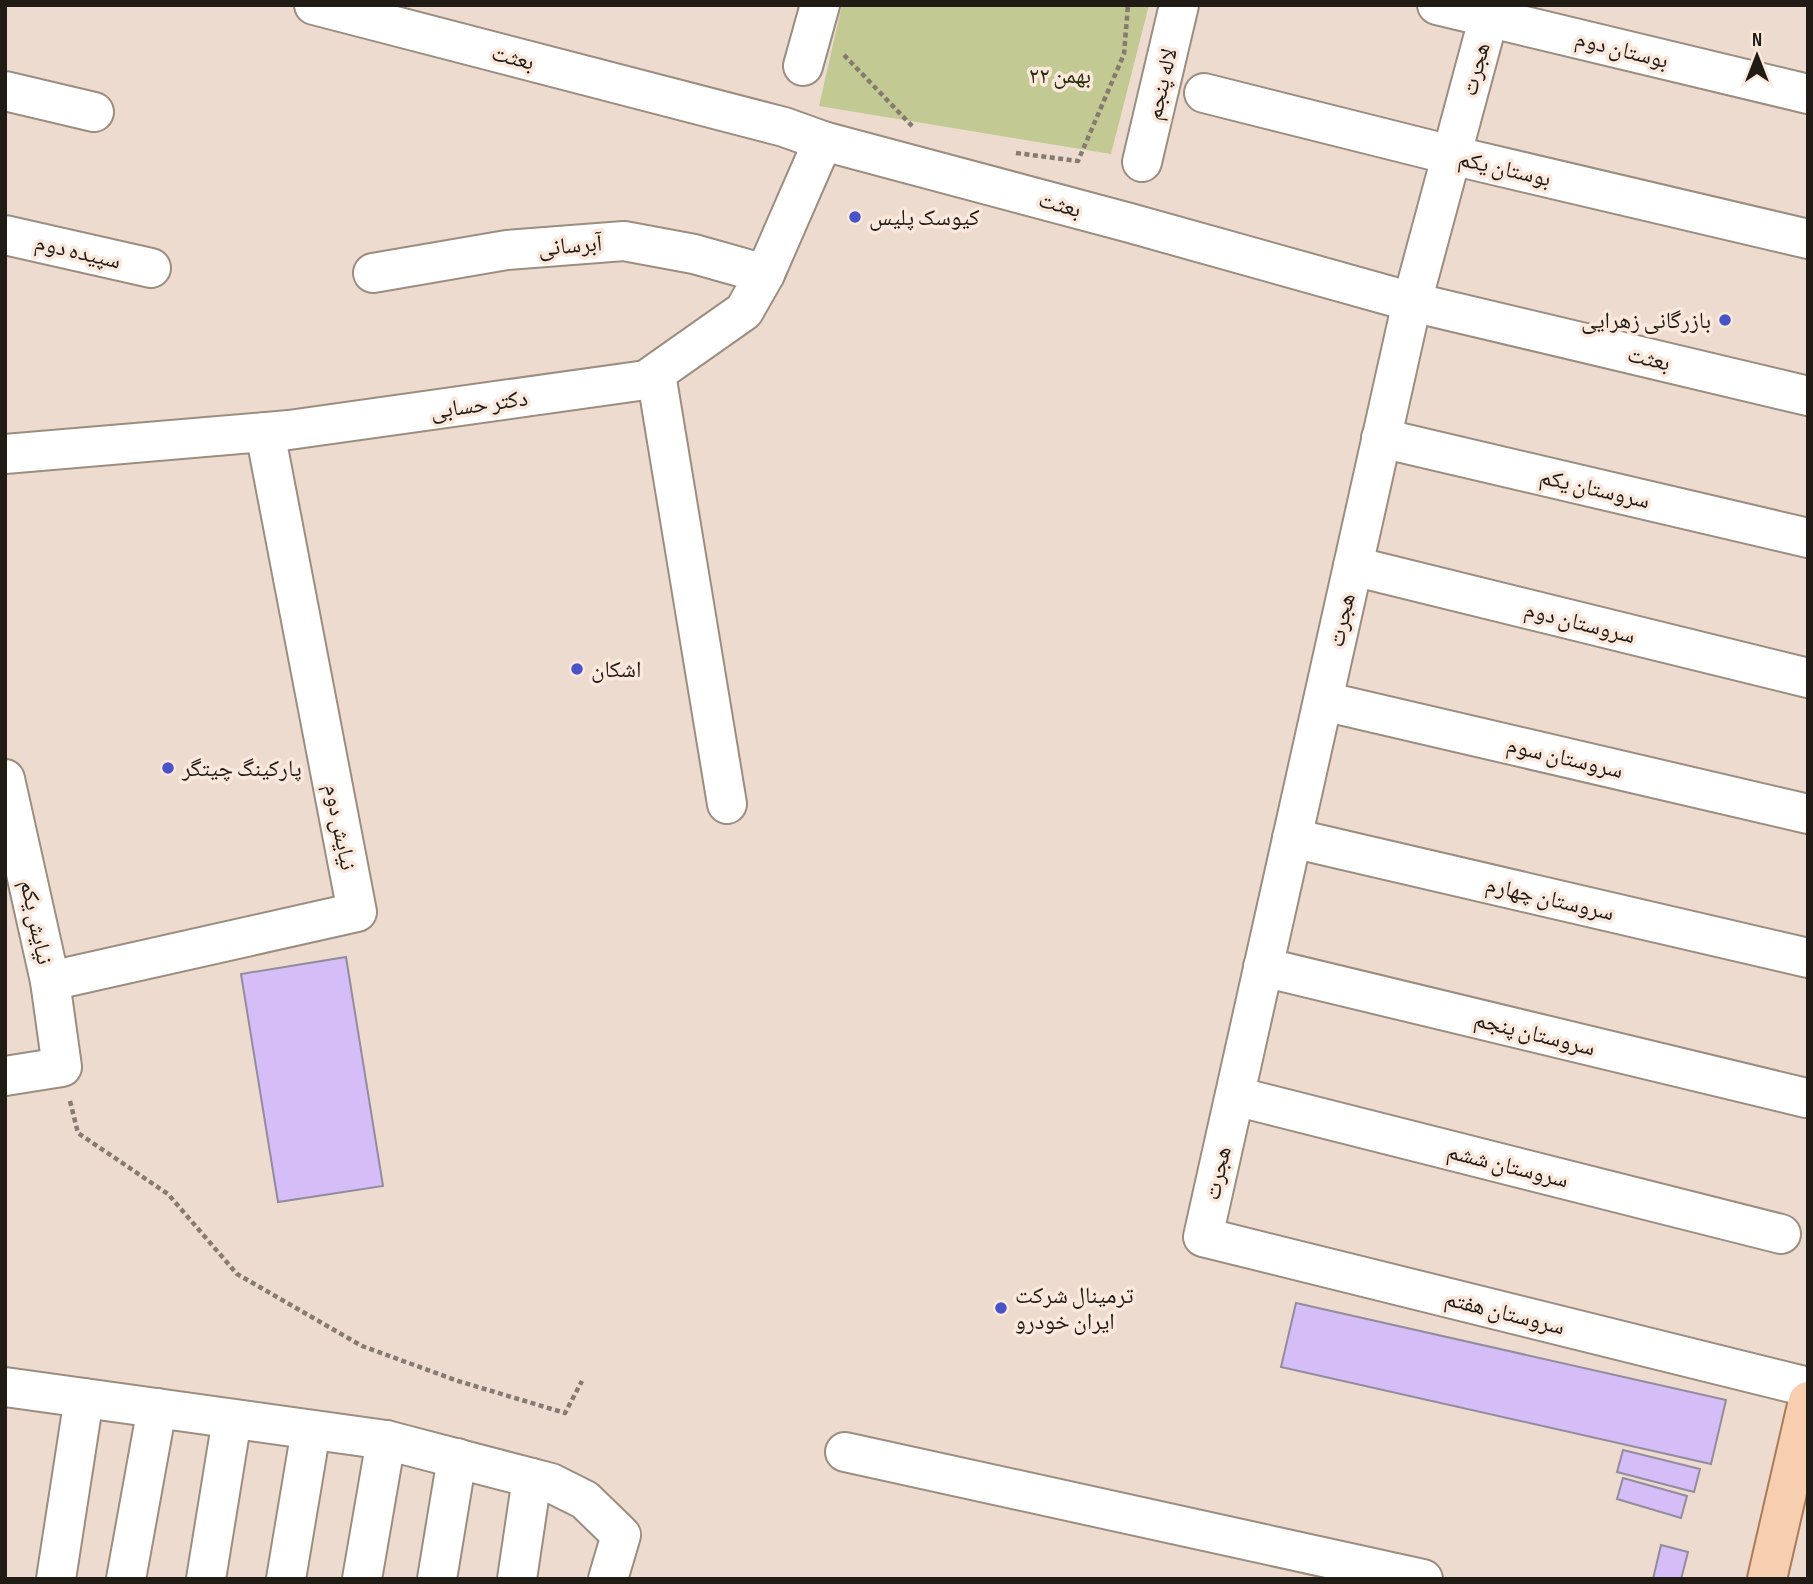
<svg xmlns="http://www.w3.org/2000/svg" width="1813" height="1584" font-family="'Sofia Sans Condensed','Noto Naskh Arabic',sans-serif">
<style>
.green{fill:#c2c992}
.building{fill:#d5bef7;stroke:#938c9d;stroke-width:2}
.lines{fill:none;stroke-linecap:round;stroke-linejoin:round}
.minor-casing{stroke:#9c8d81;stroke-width:42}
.major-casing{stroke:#aa7b58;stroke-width:42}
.path{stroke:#867a71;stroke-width:4.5;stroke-dasharray:5 3.5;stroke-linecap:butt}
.minor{stroke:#fff;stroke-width:38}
.major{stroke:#f8ceb0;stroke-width:38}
.poi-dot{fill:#4953c8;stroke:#f9e8db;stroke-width:2.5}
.labels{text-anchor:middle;stroke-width:7;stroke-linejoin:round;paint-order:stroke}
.street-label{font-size:23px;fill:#211b16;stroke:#f9e8db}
.park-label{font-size:23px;fill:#2b2e0b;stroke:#f9e8db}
.poi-label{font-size:23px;fill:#211b16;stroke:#f9e8db;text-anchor:start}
</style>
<rect width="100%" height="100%" fill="#ecdbce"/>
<!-- green -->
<path class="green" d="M842,5h307l-38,149 -292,-48z"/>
<!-- building -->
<g class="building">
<path d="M346,957l37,229 -105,16 -37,-228z"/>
<path d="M1296,1303l430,97 -15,64 -430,-97z"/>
<path d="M1623,1450l77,19 -6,23 -77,-20z"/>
<path d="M1623,1478l64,18 -6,22 -64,-19z"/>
<path d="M1661,1545l27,7 -7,27h-28z"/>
</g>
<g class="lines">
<defs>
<g id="minor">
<path d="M314,5l470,122 39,14 307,82 282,79 396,94"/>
<path d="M1437,5l371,89"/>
<path d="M1492,5l-80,297 -209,935 605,150"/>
<path d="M803,66l17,-61"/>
<path d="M5,91l89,21"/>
<path d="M1204,93l247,62 357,84"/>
<path d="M1142,162l37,-157"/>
<path d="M5,235l146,33"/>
<path d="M373,273l134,-23 117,-9 70,13 71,20"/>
<path d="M656,374l71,430"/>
<path d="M1381,438l427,100"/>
<path d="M5,454l284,-24 357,-50 98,-69 21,-37 58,-133"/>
<path d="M1353,566l455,112"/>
<path d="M1323,701l485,113"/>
<path d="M5,779l45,202 12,86 -57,9"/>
<path d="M1292,838l516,120"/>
<path d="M1263,967l543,131"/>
<path d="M50,981l307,-69 -92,-480"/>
<path d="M1235,1096l546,138"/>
<path d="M5,1387l381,53 165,43 34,17 36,35 -13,44"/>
<path d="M845,1452l578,127"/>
<path d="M56,1579l28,-181"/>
<path d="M126,1579l31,-171"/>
<path d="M206,1579l26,-160"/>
<path d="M286,1579l25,-149"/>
<path d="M362,1579l24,-139"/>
<path d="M437,1579l20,-121"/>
<path d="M517,1579l15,-101"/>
</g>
<path id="major" d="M1767,1579l41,-178"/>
</defs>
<!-- minor casing -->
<use href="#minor" class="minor-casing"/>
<!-- major casing -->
<use href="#major" class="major-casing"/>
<!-- path -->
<g class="path">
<path d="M844,55l69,72"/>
<path d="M1016,153l62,8 46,-107 4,-49"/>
<path d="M70,1101l8,32 90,61 69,80 125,72 96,35 107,32 17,-32"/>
</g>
<!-- minor -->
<use href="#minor" class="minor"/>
<!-- major -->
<use href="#major" class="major"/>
</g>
<!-- markers -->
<g class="poi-dot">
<circle cx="855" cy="217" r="7"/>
<circle cx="1725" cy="320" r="7"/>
<circle cx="577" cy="669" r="7"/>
<circle cx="168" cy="768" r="7"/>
<circle cx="1001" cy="1308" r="7"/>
</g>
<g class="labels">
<!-- street labels -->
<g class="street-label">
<text transform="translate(1622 49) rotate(14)" y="8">بوستان دوم</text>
<text transform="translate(513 57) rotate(14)" y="8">بعثت</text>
<text transform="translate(1475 69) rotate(-75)" y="8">هجرت</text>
<text transform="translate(1161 84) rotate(-77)" y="8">لاله پنجم</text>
<text transform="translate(1505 168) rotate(13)" y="8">بوستان یکم</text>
<text transform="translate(1060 204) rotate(15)" y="8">بعثت</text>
<text transform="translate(570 245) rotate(-5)" y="8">آبرسانی</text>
<text transform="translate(78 251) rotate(13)" y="8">سپیده دوم</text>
<text transform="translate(1649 358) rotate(13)" y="8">بعثت</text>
<text transform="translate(479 404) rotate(-8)" y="8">دکتر حسابی</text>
<text transform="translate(1595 488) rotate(13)" y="8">سروستان یکم</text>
<text transform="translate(1341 620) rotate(-77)" y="8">هجرت</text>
<text transform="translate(1580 622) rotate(14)" y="8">سروستان دوم</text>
<text transform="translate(1565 757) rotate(13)" y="8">سروستان سوم</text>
<text transform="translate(341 827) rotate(79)" y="8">نیایش دوم</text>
<text transform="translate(1550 898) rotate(13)" y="8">سروستان چهارم</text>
<text transform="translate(37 922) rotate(78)" y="8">نیایش یکم</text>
<text transform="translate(1535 1033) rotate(14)" y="8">سروستان پنجم</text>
<text transform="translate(1508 1165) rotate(14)" y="8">سروستان ششم</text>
<text transform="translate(1217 1173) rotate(-77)" y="8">هجرت</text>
<text transform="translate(1505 1312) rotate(14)" y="8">سروستان هفتم</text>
</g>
<!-- park labels -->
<g class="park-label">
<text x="1060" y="83">بهمن ۲۲</text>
</g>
<!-- poi labels -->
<g class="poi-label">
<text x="869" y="225">کیوسک پلیس</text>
<text x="1711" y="328" text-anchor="end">بازرگانی زهرایی</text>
<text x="591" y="677">اشکان</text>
<text x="182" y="776">پارکینگ چیتگر</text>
<text x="1015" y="1303">ترمینال شرکت<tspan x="1015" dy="26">ایران خودرو</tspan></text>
</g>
</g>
<!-- border -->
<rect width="1813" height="1584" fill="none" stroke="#211b16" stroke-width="14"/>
<!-- north arrow -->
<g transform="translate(1757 56)" stroke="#f9e8db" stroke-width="5" paint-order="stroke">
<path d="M0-5L12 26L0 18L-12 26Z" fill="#211b16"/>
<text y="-10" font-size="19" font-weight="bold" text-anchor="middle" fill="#211b16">N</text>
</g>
</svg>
